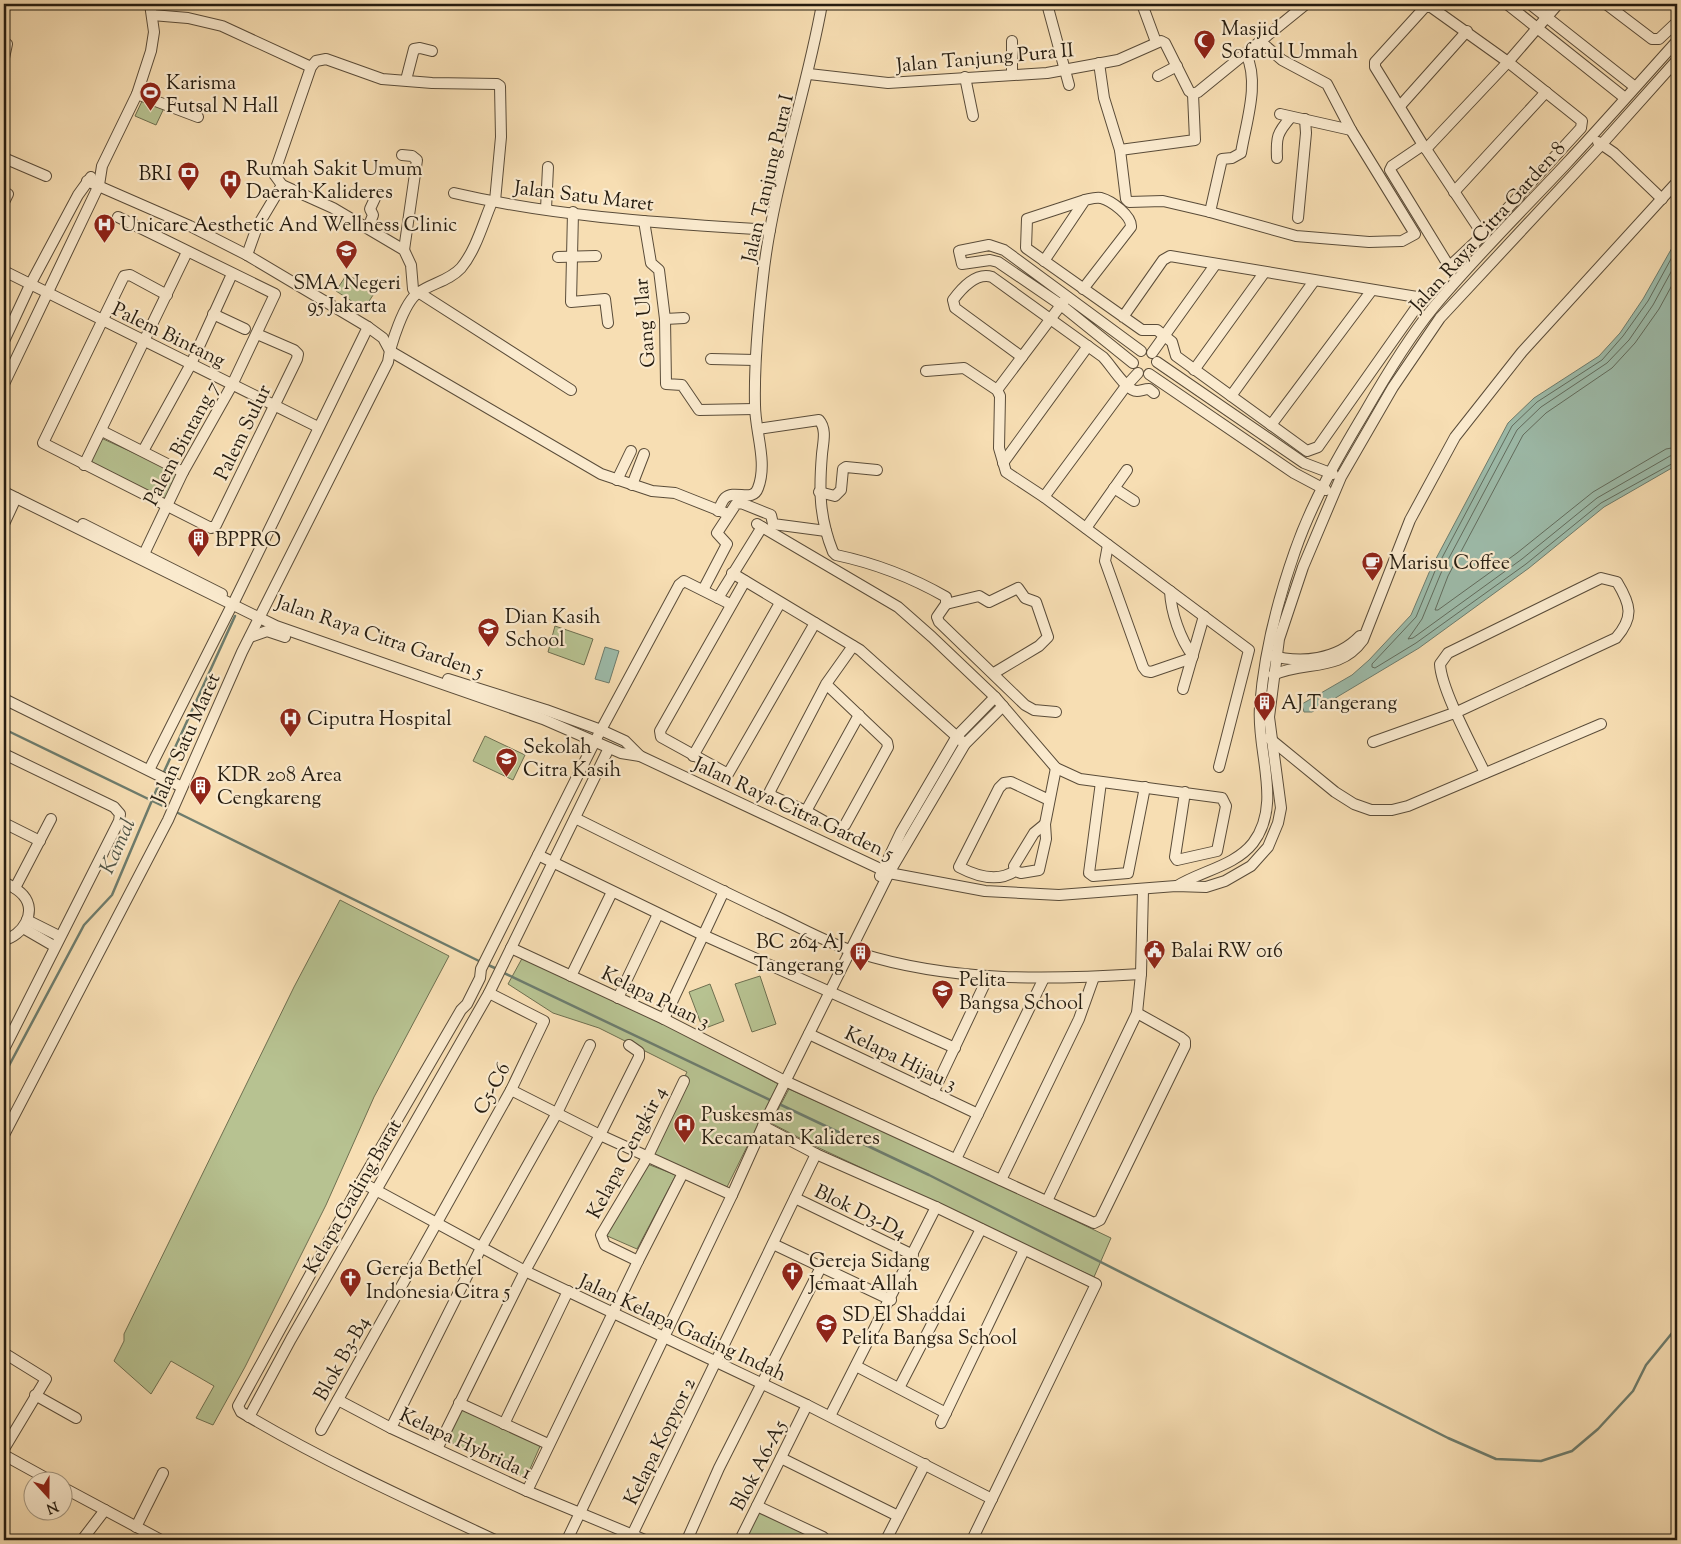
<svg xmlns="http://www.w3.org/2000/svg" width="1681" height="1544" font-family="'Sorts Mill Goudy',serif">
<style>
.green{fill:#b7c291;stroke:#6e6f50}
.water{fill:#9dbcab;stroke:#6d7c6d}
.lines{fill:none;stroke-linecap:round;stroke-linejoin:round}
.shore{stroke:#616c5e;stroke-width:1}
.stream{stroke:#6d7c6d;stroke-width:2.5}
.minor-casing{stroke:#5a4c39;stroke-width:12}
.minor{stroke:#faeace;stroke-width:10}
.labels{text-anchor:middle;stroke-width:4.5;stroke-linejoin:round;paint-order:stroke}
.poi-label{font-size:20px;fill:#251c10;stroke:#faeace;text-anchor:start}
.street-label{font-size:20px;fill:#251c10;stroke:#faeace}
.water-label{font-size:21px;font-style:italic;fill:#4f5446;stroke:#faeace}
</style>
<rect width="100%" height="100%" fill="#f7deb3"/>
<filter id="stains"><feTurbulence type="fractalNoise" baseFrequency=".004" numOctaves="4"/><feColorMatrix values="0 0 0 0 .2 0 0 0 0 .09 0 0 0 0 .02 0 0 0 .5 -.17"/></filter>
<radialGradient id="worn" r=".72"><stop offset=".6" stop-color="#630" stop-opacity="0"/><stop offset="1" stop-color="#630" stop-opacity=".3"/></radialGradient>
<!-- green -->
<g class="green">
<path d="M143,99l21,9 -8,17 -21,-9z"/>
<path d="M347,274l28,18 -11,17 -28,-18z"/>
<path d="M101,438l77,35 -12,27 -78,-40z"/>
<path d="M555,626l38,13 -9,26 -36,-13z"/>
<path d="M485,736l40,19 -12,25 -40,-19z"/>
<path d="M340,900l109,56 -75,141 -48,108 -81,162 -32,58 -17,-7 18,-32 -43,-25 -20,33 -37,-33 10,-20v-7l170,-347z"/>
<path d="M525,953l91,44 162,87 -51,103 -80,-34 40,-81 -88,-44 -46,-15 -45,-29z"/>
<path d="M760,976l16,48 -24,8 -17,-48z"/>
<path d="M710,984l14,37 -21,8 -14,-37z"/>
<path d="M789,1089l165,74 157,75 -17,39 -279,-131 -44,-23z"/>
<path d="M642,1162l34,13 -39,74 -32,-14z"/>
<path d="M454,1405l87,39 -15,34 -86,-41z"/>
<path d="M759,1511l61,29h-76z"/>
</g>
<!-- water -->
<g class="water">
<path d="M1677,239v226l-73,42 -75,61 -110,80 -107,64h-8l-2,-8 50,-29 17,-15 42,-45 20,-47 77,-145 26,-25 65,-42 21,-23 23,-34z"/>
<path d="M605,647l14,4 -10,32 -14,-4z"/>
</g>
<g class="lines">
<!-- shore -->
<g class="shore">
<path d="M1677,248l-29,53 -25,35 -21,24 -65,42 -25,24 -77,145 -19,46 -44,47v3l3,1 41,-25 110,-79 75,-61 76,-42"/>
<path d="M1677,261l-24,44 -24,35 -22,23 -66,44 -24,23 -76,143 -19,46 -14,20 5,-1 109,-79 75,-61 73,-42 7,-2"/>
<path d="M1677,276l-18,33 -24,34 -23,25 -66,45 -23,22 -75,141 -13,34h3l79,-57 76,-61 73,-43 11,-2"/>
</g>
<!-- stream -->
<g class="stream">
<path d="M4,729l165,80"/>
<path d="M163,774l72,-158"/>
<path d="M174,811l307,151"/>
<path d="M486,964l11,5"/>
<path d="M502,972l270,129"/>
<path d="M4,1075l80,-150 28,-30 49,-116"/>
<path d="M777,1103l152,72 519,263 48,21 45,2 31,-10 26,-22 35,-38 13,-26 31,-38"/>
</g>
<defs>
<g id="minor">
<path d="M1047,4l22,81"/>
<path d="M1142,4l14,38"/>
<path d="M1507,4l118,94"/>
<path d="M1530,4l105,83"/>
<path d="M1606,4l46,35h7l18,-17"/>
<path d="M152,15l36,3 34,8 89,41"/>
<path d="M4,58l3,-14"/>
<path d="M1099,63l5,35 16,52 6,49 3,3 34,-1 47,11 86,24 73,6 33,-1 13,-7 -64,-104 -24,-46 -45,-24 -21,-18"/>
<path d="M809,74l79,9 159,-10 71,-13 43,-19 4,2 24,48 4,3"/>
<path d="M1012,74v-33"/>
<path d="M1158,76l19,-10"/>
<path d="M965,77l8,39"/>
<path d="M406,80l8,-31 6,-1 12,3"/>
<path d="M137,94l61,23"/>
<path d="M1193,94l5,-2 108,-88"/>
<path d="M1400,106l67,-75"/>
<path d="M1280,114l71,16"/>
<path d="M1598,142l16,11 48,46"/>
<path d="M1423,145l-31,21 -2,4 57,93 5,1 31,-29 98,-107 1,-7 -74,-59 -77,-55h-6l-50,55v5l48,78 3,4 57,86"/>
<path d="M1426,149l82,-87 50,-58"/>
<path d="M1120,150l75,-10 -2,-46"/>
<path d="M402,155l10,1 5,4 -13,90"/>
<path d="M4,158l42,18"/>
<path d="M1277,158c-1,-21 0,-25 14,-41"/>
<path d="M87,181l103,45 57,29 121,72 15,11 7,13"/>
<path d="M1454,192l92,-100"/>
<path d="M454,193c102,24 210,30 316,37"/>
<path d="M1085,200l-58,19 -1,29 116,82h15l15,12 4,14 131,95 11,-4 105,-149 -253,-42 -7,4 -40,57"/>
<path d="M4,202l4,-8"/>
<path d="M546,209l2,-42"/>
<path d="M573,212l-2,90 34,-3 3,24"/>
<path d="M1210,212l12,-53 10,-1 9,-5c5,-31 19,-70 5,-99"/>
<path d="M118,217l157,77 -43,91 -49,87 -39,82"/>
<path d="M1298,218l8,-85 -1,-14"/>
<path d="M644,221l7,42 8,7 6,49 1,65 16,1 17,25 56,-1"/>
<path d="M368,228l5,-13 -3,-6 6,-13"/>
<path d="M247,255l10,-28 25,-42"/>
<path d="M558,257l38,-1"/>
<path d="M1044,261l41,-61c5,-1 10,-3 16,-2 11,3 31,18 30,29l-48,62"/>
<path d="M4,271l314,156"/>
<path d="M418,292l153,98"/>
<path d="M416,294l-3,-5 -2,-24 -7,-15 -71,-42 -51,-23 -8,-11 37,-107 5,-6 10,-2 56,20 50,4 65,1 3,2 1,51 -6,64"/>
<path d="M167,295l-37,-20 -6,1 -81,167 168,85 5,-3 81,-166 1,-5 -4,-4 -37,-16"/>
<path d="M213,314l32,15"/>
<path d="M665,319l19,-1"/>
<path d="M4,341l26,-56 48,-90 13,-18"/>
<path d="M390,351l211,123 51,17 23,2 53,21"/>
<path d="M1152,353l63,-88"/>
<path d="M1022,357l-67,-49 -2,-8c9,-12 23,-28 39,-23l111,80c8,8 23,34 34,34 4,0 7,-2 12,-2l5,4"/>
<path d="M711,359l44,1"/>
<path d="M1157,362l147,101 29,11"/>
<path d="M1133,363l-72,-58 -63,-43 -8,-2 -28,4 -3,-13 30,-6 15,5 137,101"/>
<path d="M1194,370l70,-97"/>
<path d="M926,371l38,-3 33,22 3,6 -1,52 7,24 38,25 205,153 -30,117"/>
<path d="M1149,374l145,99 32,17"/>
<path d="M4,384l85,-178 10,-21 3,-19 35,-72 14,-43 3,-19 -4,-28"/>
<path d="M997,390l67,-89"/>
<path d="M1231,396l83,-115"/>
<path d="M1271,425l101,-135"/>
<path d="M758,429l61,-9c8,9 4,23 3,34 -3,36 -3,63 11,98l3,3c38,8 75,22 110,42v7l-9,13 2,5 86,83 9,5 22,2"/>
<path d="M102,431l81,41"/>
<path d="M143,451l48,-87 41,-90"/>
<path d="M1003,463l85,-117"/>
<path d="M84,465l103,-213"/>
<path d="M617,480l14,-29"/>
<path d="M632,485l12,-31"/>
<path d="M1114,488l20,13"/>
<path d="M4,492l272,134 267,93 78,34 19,3 249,117 96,18 74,4 117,-9 30,1 19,-6 26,-15 17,-19 10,-24 3,-15 -12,-91 10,-78 24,-72 38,-90 52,-90 47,-69 161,-173 76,-85"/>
<path d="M819,492l16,4 6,-6 2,-21 3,-2 31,3"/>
<path d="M1044,497l82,-111 12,-13"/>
<path d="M718,511c2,-4 4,-10 7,-13 10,-9 28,5 33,-10 10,-26 -3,-56 -3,-83 -1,-43 3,-85 8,-128 10,-92 43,-182 59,-273"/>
<path d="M4,524l12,-26"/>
<path d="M83,524l139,70"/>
<path d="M757,524l141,83 34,30 63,60 61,71 24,11 142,19 4,8 -9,45 -40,9 -2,-3 10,-65"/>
<path d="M1086,528l41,-58"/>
<path d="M1108,545l-3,16 38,106 3,4 5,1 41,-14"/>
<path d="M732,573l128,77 105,94"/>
<path d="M745,581l-85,150 1,6 67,37 87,-151"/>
<path d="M703,590l24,-46 -10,-11 19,-29 5,-1 30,12 2,9 53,7"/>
<path d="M1170,591c1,21 10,48 23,65"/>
<path d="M718,598l44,-71"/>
<path d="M235,600l133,-273"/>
<path d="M946,604l33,-8 10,6 29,-14 7,10 11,4 12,35 -9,9 -45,27"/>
<path d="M250,637l17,-6 18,6"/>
<path d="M1269,655c32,9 68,5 91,-19"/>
<path d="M1273,675c33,-15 66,-2 90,-35l47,-120 45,-83 67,-85 155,-170"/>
<path d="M448,679l98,31 55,20 24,11 15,15"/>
<path d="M826,684l61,58 1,5 -43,78 -7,4 -32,-18 -34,-15 -2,-5 56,-107 27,-38"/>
<path d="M1183,689l21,-73"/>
<path d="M4,699l178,88"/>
<path d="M1269,738l66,54 19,12 17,6h21l16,-4 193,-82"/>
<path d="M1373,742l84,-30 159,-74c18,-21 15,-33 1,-56l-16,-4 -153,75 -8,11c1,25 33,84 45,109"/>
<path d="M4,754l110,53 6,7 -1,7 -115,228"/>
<path d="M693,756l87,-153"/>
<path d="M149,770l83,-165"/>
<path d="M1101,782l-12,91 4,3 35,-3 17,-86"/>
<path d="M1049,800l-38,-18 -7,1 -5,5 -40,79c17,9 38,16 56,4l6,2 18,-3 7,-31 -1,-15 11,-56"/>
<path d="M806,811l53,-96"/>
<path d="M575,818c64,32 129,64 194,95 29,13 59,31 90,40 92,29 188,27 282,21"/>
<path d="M4,823l36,18"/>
<path d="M538,855l165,80 252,113"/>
<path d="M1015,871l-1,-5 20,-33 11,-9"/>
<path d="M880,876l21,-44 56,-96 38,-39"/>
<path d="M4,882c7,4 14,7 19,13 15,17 -1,41 -19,45"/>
<path d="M1177,886c24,-15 58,-20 76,-43 30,-39 3,-93 7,-136 4,-54 17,-105 35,-156 17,-49 43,-94 70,-139 20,-35 42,-72 68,-104 41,-50 89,-97 133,-144 38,-41 74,-82 111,-123"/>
<path d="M15,888l36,-69"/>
<path d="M27,920l32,16"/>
<path d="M23,928l31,18"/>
<path d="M511,948l153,71 121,62 309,142 6,-3 85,-174v-5l-5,-4 -43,-24"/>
<path d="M571,976l41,-84"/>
<path d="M618,998l40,-84"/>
<path d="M664,1019l60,-128"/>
<path d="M809,1034l169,80"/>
<path d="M511,1090l89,45 132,60"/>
<path d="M933,1093l55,-116"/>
<path d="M763,1126l53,28 120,53 160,77 -124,256"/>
<path d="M4,1135l164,-315 74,-168 146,-290c2,-16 16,-60 30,-69 14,-10 31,-12 43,-25 15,-18 22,-45 31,-66"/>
<path d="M956,1159l88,-181"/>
<path d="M1001,1180l78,-161 15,-42"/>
<path d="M361,1182l164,89 282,134 185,94"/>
<path d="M795,1198l118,57"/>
<path d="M1047,1201l90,-188 4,-39 2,-84"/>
<path d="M773,1244l118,56"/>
<path d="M638,1261l-33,-16 -4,-10 47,-79 36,-75"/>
<path d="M4,1353l42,26 -42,70"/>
<path d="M856,1366l90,47"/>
<path d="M899,1388l82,-159"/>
<path d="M35,1395l41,23"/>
<path d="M338,1400l53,28 136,63 118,49"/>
<path d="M459,1403l89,41"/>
<path d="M830,1416l106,-209"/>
<path d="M249,1417l42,-78 198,-346 120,-245"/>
<path d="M941,1423l83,-173"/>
<path d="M504,1424l64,-133"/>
<path d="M391,1428l90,-180 76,-135 33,-68"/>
<path d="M321,1430l190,-340 33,-69 -55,-28"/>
<path d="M437,1449l88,-178 75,-136 39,-78v-5l-10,-7"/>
<path d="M4,1455l49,27"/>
<path d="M781,1458l117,58"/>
<path d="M62,1487l99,53"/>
<path d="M527,1491l111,-230 45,-88"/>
<path d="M757,1506l66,31 3,3"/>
<path d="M136,1527l27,-54"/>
<path d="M632,1535l184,-381"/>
<path d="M82,1540l23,-30"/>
<path d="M495,1540c-86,-40 -172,-79 -254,-128l-3,-6 123,-224 100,-172 6,-6 13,-26 1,-9 114,-228 84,-156 5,-4 46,23"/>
<path d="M567,1540l165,-345 31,-69 126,-253 76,-129 38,-38"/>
<path d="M687,1540l32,-72 102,-201"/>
<path d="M740,1540l67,-135"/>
<path d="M886,1540l39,-76"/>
</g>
</defs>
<!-- minor casing -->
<use href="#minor" class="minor-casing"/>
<!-- minor -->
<use href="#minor" class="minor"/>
</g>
<!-- icons -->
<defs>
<symbol id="mosque-pin" viewBox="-11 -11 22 30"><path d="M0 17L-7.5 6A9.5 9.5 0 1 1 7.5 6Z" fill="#8f2418" stroke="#faeace"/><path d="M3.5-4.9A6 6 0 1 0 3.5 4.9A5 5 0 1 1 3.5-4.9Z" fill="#fff"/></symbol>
<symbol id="stadium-pin" viewBox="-11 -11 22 30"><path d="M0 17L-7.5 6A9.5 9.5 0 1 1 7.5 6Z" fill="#8f2418" stroke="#faeace"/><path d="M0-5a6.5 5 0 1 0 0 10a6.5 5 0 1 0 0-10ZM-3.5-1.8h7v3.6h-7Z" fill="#fff"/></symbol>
<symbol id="bank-pin" viewBox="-11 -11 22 30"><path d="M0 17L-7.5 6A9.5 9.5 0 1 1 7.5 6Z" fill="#8f2418" stroke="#faeace"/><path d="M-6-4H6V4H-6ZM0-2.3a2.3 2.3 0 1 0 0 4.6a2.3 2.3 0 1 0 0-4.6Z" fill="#fff"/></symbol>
<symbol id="hospital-pin" viewBox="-11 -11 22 30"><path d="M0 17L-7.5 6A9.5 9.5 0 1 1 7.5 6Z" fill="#8f2418" stroke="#faeace"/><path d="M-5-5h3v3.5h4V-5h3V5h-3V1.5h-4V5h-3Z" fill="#fff"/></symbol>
<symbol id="school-pin" viewBox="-11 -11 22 30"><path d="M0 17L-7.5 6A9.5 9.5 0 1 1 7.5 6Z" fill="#8f2418" stroke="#faeace"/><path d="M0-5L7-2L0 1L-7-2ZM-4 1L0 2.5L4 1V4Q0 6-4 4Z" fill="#fff"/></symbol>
<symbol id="building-pin" viewBox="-11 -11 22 30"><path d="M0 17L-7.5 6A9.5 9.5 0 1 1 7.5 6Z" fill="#8f2418" stroke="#faeace"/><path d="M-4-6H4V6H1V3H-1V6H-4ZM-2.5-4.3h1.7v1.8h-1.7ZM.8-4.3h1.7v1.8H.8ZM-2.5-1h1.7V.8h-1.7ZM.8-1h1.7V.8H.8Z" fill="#fff"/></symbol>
<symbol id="cafe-pin" viewBox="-11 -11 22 30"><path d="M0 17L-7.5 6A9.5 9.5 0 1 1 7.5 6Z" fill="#8f2418" stroke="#faeace"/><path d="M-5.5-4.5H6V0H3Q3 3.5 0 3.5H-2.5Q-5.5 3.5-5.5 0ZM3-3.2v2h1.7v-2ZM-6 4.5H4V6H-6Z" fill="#fff"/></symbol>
<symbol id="civic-pin" viewBox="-11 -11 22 30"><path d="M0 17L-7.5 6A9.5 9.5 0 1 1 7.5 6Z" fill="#8f2418" stroke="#faeace"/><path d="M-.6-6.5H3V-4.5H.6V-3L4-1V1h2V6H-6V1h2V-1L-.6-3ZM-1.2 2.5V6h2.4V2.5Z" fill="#fff"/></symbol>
<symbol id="church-pin" viewBox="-11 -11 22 30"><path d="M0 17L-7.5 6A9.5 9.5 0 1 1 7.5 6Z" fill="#8f2418" stroke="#faeace"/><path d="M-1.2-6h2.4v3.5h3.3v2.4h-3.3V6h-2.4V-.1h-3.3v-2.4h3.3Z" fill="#fff"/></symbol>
</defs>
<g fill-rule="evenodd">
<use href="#mosque-pin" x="1192" y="28" width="25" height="34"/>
<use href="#stadium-pin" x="138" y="80" width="25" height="34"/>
<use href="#bank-pin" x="176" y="160" width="25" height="34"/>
<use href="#hospital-pin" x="218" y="168" width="25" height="34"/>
<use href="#hospital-pin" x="92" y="212" width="25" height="34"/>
<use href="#school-pin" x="334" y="238" width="25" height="34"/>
<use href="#building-pin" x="186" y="526" width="25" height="34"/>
<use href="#cafe-pin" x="1360" y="550" width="25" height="34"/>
<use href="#school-pin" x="476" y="616" width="25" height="34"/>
<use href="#building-pin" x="1252" y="690" width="25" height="34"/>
<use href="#hospital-pin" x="278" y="706" width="25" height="34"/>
<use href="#school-pin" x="494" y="746" width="25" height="34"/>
<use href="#building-pin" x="188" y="774" width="25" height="34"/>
<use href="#civic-pin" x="1142" y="938" width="25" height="34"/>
<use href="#building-pin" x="848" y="940" width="25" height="34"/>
<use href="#school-pin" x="930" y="978" width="25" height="34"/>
<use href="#hospital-pin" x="672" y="1112" width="25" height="34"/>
<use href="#church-pin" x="780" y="1260" width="25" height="34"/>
<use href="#church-pin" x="338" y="1266" width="25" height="34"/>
<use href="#school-pin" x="814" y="1312" width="25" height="34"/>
</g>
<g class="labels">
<!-- poi labels -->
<g class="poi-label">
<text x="1221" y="35">Masjid<tspan x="1221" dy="23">Sofatul Ummah</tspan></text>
<text x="166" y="89">Karisma<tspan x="166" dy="23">Futsal N Hall</tspan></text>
<text x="246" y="175">Rumah Sakit Umum<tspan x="246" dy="23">Daerah Kalideres</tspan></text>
<text x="172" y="180" text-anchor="end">BRI</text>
<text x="120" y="231">Unicare Aesthetic And Wellness Clinic</text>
<text x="347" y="289" text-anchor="middle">SMA Negeri<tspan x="347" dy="23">95 Jakarta</tspan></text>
<text x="215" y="546">BPPRO</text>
<text x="1389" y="569">Marisu Coffee</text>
<text x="505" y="623">Dian Kasih<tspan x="505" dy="23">School</tspan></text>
<text x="1281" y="709">AJ Tangerang</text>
<text x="307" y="725">Ciputra Hospital</text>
<text x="523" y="753">Sekolah<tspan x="523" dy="23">Citra Kasih</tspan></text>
<text x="217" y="781">KDR 208 Area<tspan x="217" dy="23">Cengkareng</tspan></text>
<text x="844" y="948" text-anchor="end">BC 264 AJ<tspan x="844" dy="23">Tangerang</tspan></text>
<text x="1171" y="957">Balai RW 016</text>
<text x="959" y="986">Pelita<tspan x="959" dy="23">Bangsa School</tspan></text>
<text x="701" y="1121">Puskesmas<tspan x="701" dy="23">Kecamatan Kalideres</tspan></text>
<text x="809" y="1267">Gereja Sidang<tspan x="809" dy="23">Jemaat Allah</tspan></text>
<text x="366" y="1275">Gereja Bethel<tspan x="366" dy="23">Indonesia Citra 5</tspan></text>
<text x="842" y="1321">SD El Shaddai<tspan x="842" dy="23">Pelita Bangsa School</tspan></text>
</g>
<!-- street labels -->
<g class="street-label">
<text transform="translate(985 57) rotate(-5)" y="7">Jalan Tanjung Pura II</text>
<text transform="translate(767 178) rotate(-77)" y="7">Jalan Tanjung Pura I</text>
<text transform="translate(584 195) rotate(7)" y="7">Jalan Satu Maret</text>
<text transform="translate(1487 226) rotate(-48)" y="7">Jalan Raya Citra Garden 8</text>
<text transform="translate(644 323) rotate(-95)" y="7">Gang Ular</text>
<text transform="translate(169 334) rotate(26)" y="7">Palem Bintang</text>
<text transform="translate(242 432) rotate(-64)" y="7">Palem Sulur</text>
<text transform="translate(181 443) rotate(-62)" y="7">Palem Bintang 7</text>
<text transform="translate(380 636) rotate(19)" y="7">Jalan Raya Citra Garden 5</text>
<text transform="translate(185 738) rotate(-66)" y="7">Jalan Satu Maret</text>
<text transform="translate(794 808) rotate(25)" y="7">Jalan Raya Citra Garden 5</text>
<text transform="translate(656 997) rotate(26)" y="7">Kelapa Puan 3</text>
<text transform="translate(901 1058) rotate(26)" y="7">Kelapa Hijau 3</text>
<text transform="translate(491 1088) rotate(-62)" y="7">C5-C6</text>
<text transform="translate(626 1152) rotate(-62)" y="7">Kelapa Cengkir 4</text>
<text transform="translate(352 1196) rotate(-60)" y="7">Kelapa Gading Barat</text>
<text transform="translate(861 1211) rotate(26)" y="7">Blok D3-D4</text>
<text transform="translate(683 1327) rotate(25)" y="7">Jalan Kelapa Gading Indah</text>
<text transform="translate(341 1358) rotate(-61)" y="7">Blok B3-B4</text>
<text transform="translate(659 1441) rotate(-64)" y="7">Kelapa Kopyor 2</text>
<text transform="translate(466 1443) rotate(25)" y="7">Kelapa Hybrida 1</text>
<text transform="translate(758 1465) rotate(-63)" y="7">Blok A6-A5</text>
</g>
<!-- water labels -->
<g class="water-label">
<text transform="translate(117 846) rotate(-66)" y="7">Kamal</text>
</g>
</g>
<!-- margin -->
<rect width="1681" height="1544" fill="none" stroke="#f7deb3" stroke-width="20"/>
<rect x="5" y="5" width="1671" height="1534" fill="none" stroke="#251c10" stroke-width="2.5"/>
<rect x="10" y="10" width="1661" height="1524" fill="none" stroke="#251c10"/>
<!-- north arrow -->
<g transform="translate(48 1496) rotate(159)"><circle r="24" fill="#faeace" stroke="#a59882"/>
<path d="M0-4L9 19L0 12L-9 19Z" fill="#8f2418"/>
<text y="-8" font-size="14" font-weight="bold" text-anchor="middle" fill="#251c10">N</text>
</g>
<rect width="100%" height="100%" filter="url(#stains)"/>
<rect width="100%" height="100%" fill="url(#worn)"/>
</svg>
